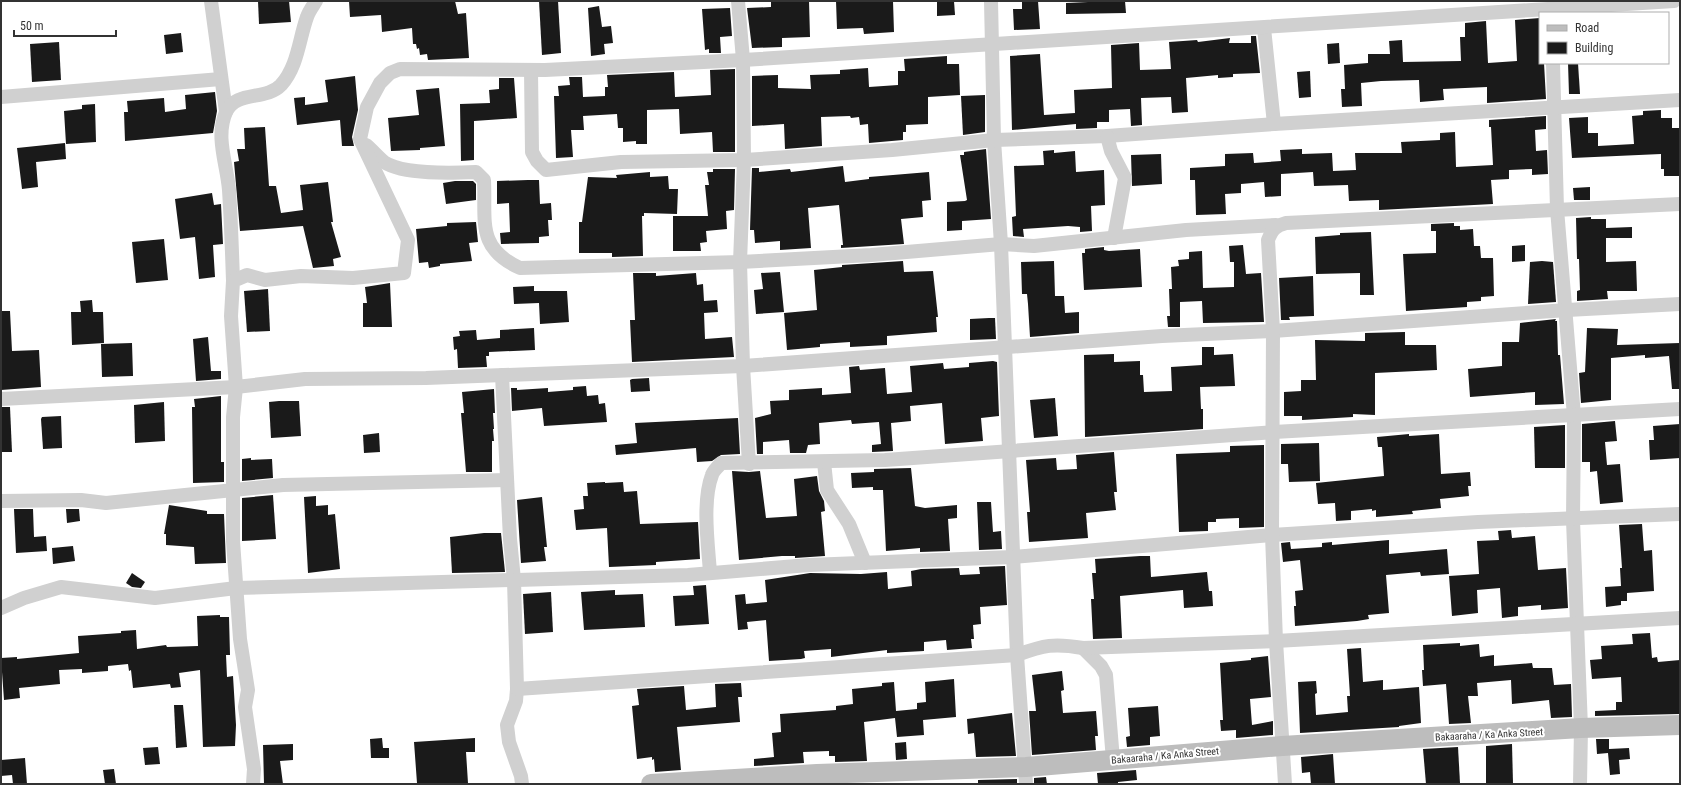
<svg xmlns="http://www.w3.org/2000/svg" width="1681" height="785" font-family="'Roboto Condensed',sans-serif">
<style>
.building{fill:#1a1a1a}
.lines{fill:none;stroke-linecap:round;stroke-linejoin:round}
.street{stroke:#d0d0d0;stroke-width:14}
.secondary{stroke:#bdbdbd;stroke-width:20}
.labels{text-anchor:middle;stroke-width:4;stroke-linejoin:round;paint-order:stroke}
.street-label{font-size:10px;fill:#333;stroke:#fff}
</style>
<rect width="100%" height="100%" fill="#fff"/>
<!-- building -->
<g class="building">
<path d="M258,1h31l2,21 -32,2z"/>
<path d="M349,1h106l3,13 8,-1 3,45 -41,2 -1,-6 -7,1 -1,-7 -2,1 -1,-5h-3l-1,-16 -30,4 -1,-17 -31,2z"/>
<path d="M539,1h19l3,52 -19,2z"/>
<path d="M771,1h38l1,36 -28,1v9l-30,1 -5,-40 24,-1z"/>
<path d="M836,1h57l1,31 -30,2 -1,-6 -26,1z"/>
<path d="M937,1h17l1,14 -18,1z"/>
<path d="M1022,1h16l2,28 -26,1 -1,-21h9z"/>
<path d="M1110,1h15l1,12 -60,1v-11z"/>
<path d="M599,6l3,21 9,-1 2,17 -9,1 1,10 -14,2 -3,-48z"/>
<path d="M730,8l2,28 -12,1 1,16h-12v-4l-4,1 -3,-41z"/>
<path d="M1540,18v45h4l2,36 -59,4v-16l-44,2 1,11 -24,2 -1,-22 -38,1 -20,2 1,23 -20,1 -1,-18h4l-1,-24 24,-2v-9h22l-1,-13 13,-1 1,22 58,-1 -1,-24h5v-14l21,-2 2,42 29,-2 -2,-41z"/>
<path d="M181,33l2,19 -17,2 -2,-19z"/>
<path d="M1251,36h5l4,37 -27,1v3l-15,1v-3l-32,3 2,34 -16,1 -1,-16 -30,1 1,27 -11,1 -1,-17 -21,1v12h-12v6l-21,1v-5l-64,6 -2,-74 30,-2 4,61 31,-2 -1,-23 38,-2 -1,-43 28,-2 1,27 31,-1 -2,-27 28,-2 1,2 32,-4 -1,5h22z"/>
<path d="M59,42l2,38 -29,2 -2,-38z"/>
<path d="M1339,43l1,20 -12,1 -1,-20z"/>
<path d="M947,56v8h12l1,31 -32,2v27l-22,1v7h-3v8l-34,3 -1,-19 -8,1 -1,-8 -8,1 -1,-2 -29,1 1,29 -37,3 -1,-25 -32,2v-50l26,-1v13l33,1 -1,-14 30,-1v-4l28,-2 1,19 29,-2v-14h7l-1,-12z"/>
<path d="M1568,63h10l2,31h-11z"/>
<path d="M735,69v83h-22l-1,-20 -32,2 -1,-25 -32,1v34h-11v-3l-13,1v-14h-5l-1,-14 -34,2 1,14h-13l2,27 -17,1 -2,-62h5l-1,-10 12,-1 -1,-8h13l1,20 22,-1v-9h3l-1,-12 67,-3 1,25 36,-2 -1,-25z"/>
<path d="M1310,71l1,26 -12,1 -2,-26z"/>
<path d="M355,76l3,34 -6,27 2,9h-12l-2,-26 -43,5 -3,-27 11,-1v8l23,-3 -3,-22z"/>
<path d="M499,78h15l3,40 -43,3v39l-13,1 -1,-57 30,-1 -1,-13 10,-1z"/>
<path d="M439,88l6,58 -25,2v2l-29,1 -3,-33 31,-3 -3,-25z"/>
<path d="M215,92l2,19 -4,22 -88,8 -1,-29h4l-1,-11 37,-3 1,14 21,-3 -1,-14z"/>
<path d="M985,95v37l-22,3 -2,-39z"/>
<path d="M95,104l1,38 -30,2 -2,-33 18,-2v-4z"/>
<path d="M1661,110v8h11v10h8v48h-16v-7h-3v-15l-89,4 -3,-40 19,-1v16h10v13l36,-2 -2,-28 11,-1v-4z"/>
<path d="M1546,116v13l-11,1 1,21 11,-1 1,24 -16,1v-6l-23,1v9l-18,1 2,24 -114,6v-10l-30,1 -1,-16 -34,1 -1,-14 -32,2v22l-16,1 -1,-15 -23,2v9l-16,1 1,20 -30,1 -1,-35h-5v-12l35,-2v-12l28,-1 1,10 27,-2 -1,-11 22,-1v5l30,-1 1,18 23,-1 -1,-17h47l-1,-11 39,-2v-7l15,-1 1,35 37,-2 -2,-38h-2v-7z"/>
<path d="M265,127l4,59h7l5,27 22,-3 -3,-25 28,-3 5,40h-2l10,35 -8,2 1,7 -21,2 -10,-42 -63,5 -6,-69 5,-1 -2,-12h8l-1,-21z"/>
<path d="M65,143l1,16 -30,3 2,25 -16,2 -5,-41z"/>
<path d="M986,149l5,70 -29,2v9l-15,1v-29l18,-1 2,-1 -7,-45h4v-3z"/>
<path d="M1054,150v3l21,-2 1,21 28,-2 1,35 -14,1 1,25 -12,1v-5l-12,-1 -45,3 1,8 -11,-1 -1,-19 4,-1 -2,-50 30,-1 -1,-14z"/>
<path d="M1161,154l1,30 -30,2 -1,-31z"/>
<path d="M843,166l2,16 24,-3v-2l60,-5 2,28 -9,1 1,16 -22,2 3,25 -63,4v-3h2l-4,-40 -31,3 3,40 -31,2v-9l-25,2 -1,-13h-4l2,-62h7v4l31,-3 1,3z"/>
<path d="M713,169h22l-1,41 -8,1 1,18 -21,2 1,11 -7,1 1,8h-28v-35h35l-3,-31h4l-2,-13h6z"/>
<path d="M650,172v5l18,-1 1,13h9l-1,25 -33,-1v3h-2l1,40 -31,1v-4h-33v-31h3l6,-45 29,1 -1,-3z"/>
<path d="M528,180h11l1,24 11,-1 1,17h-4l1,16 -10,1v6l-38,1 -1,-11 10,-1 -1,-29 -12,1v-23z"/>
<path d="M455,181h18l3,3v16l-30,4 -3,-21z"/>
<path d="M1590,187v13h-16l-1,-12z"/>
<path d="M212,193l2,12 7,-1 2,40 -10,1 2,32 -16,2 -4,-42 -15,2 -5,-40z"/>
<path d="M1591,217v2h15v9l26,-1v11h-26v24l30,-1 1,30h-30l1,8 -31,2v-10l3,-1 -1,-31h-2l-1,-41z"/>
<path d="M476,222l2,20 -9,1 3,18 -32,3v2l-11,2 -1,-6 -9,1 -3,-34 31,-3v-3z"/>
<path d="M1454,223v3h6v4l13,-1 1,17h6l1,12h12l1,38 -13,1v4l-14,1v5l-61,4 -3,-57 33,-1v-22h-5v-7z"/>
<path d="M1371,232l3,63h-14v-22l-44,1 -1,-37 25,-2v-2z"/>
<path d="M164,239l4,41 -32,3 -4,-41z"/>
<path d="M1243,245l3,29 15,-1 3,49 -61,1 -1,-22 -22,1v25h-12l-1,-11h3l-1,-27h3l-1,-22 8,-1 -1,-6 11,-1v-7l13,-1 1,37 31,-1v-25h-4l-1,-16z"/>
<path d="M1525,245v16l-13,1v-16z"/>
<path d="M1104,247v3l5,1 31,-2 2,38 -58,3 -2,-37h3v-4z"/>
<path d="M903,261l1,11 29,-1 5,46h-2l1,15 -50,4v9l-37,2v-5l-30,2v3l-33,3 -3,-37 33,-3 -3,-40 28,-3v-2z"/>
<path d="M1054,261l1,35h9l1,17 14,-1v21l-49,4 -2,-33 -1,-10h-5l-1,-32z"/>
<path d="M1542,261l11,1 3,40 -28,2 2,-42z"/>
<path d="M780,272l4,40 -28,2 -2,-24 9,-1 -2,-16z"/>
<path d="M633,273h23v3l40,-3 1,12 6,-1 1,17 13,-1 1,12 -14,1 1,26 27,-2 2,20 -102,5 -2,-42h5z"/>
<path d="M1313,276l1,40 -25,1 1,3h-9l-2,-42z"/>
<path d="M390,283l2,44h-29v-24h4l-2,-16z"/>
<path d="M534,286v5h33l2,31 -29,2 -1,-21 -25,1 -1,-17z"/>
<path d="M268,289l2,42 -23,1 -3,-41z"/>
<path d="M92,300l1,12h10l1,31 -32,2 -1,-33h10l-1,-11z"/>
<path d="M1,311h9l2,40 27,-1 2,37 -40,3z"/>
<path d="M989,318h6l1,21 -26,1v-21z"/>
<path d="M1556,319l-1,2h2l1,34h2l4,49 -29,1v-13l-65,5 -2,-28 34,-3v-24h17l1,-19z"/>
<path d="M534,328l1,22 -46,2v4h-3l1,11 -29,1 -1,-19 -3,1 -1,-13 7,-1 -1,-5 17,-1 1,10 23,-2v-8z"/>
<path d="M1587,328l31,1 -1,16 63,-2v46h-8l-3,-33 -24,2v-3l-34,3v42l-30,3 -2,-30 6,-1z"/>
<path d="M1405,332v13h31l1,25 -62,3v42l-22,-1v3l-51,3v-4h-18v-24l17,-1v-11h15l-1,-40 50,1v-8z"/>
<path d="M208,337l3,34h10v8l-25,2 -3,-42z"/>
<path d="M132,343l1,33 -31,1 -1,-33z"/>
<path d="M1202,347h12v8l19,-1 2,32 -35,1 1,22h2v20l-118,8 -1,-82 30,-1v8l26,-1v14h3l1,17 28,-1 -1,-24 31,-2z"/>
<path d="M993,361l4,1 2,54 -18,2 2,23 -38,3 -3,-41 -32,3 1,15 -20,2 2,28 -21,1v-7l9,-1 -2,-22 -27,2 -1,-4 -32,3 1,21 -12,1 -2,8h-16l-1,-13 -26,2v12h-6l-2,-36 16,-4 -1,-13 19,-1v-10l33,-2v7l29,-2 -2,-26 10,-1 1,4 25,-2 2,26 25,-2 -2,-26 33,-3 1,6 25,-2v-4z"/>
<path d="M649,378l1,13 -19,1 -1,-12 2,-1z"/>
<path d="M586,386l1,10 11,-1 1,9 6,-1 2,19 -63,4 -2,-18 -30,3 -1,-23h6v2l31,-2v4l25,-2v-3z"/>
<path d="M494,389l1,24h-2l1,16h-1l1,12h-2v31h-26l-5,-59h3l-2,-21z"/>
<path d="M221,396v66h3v20l-31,1 -1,-76h3l-1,-8z"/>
<path d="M1055,398l3,38 -24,2 -4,-38z"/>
<path d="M279,401h20l2,35 -30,2 -2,-36z"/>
<path d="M164,402l1,39 -30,2 -1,-38z"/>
<path d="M1,407h9l2,45h-11z"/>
<path d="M61,416l1,32 -19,1 -2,-30 1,-2z"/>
<path d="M738,418l2,36 -19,1 -9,6 -15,1 -1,-14 -80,7 -1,-10 22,-2 -2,-20z"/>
<path d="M1615,421l2,20 -12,1 2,23 13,-1 3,38 -23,2 -3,-33 -7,1v-10h-8v-38z"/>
<path d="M1680,424v34l-30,2 -1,-20h5l-1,-14z"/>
<path d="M1565,425v43h-30l-1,-41z"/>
<path d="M379,433l1,19 -16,1 -1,-18z"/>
<path d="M1409,434v2l30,-2 2,40 29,-2 1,14h-3l1,10 -29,3 1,9 -29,3 1,3 -37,3v-7l-4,1v-2l-21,2v9l-15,1 -1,-18 -17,1 -2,-21 68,-7 -2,-29h-4l-1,-10z"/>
<path d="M1319,443l1,38 -31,1 -1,-18h-7v-20z"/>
<path d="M1264,445v82l-25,1v-10l-23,1v3h-8v9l-29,1 -3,-78 54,-2v-6z"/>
<path d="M1114,452l3,40h-3l2,18 -30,3 2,25 -59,4 -2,-30h3l-4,-52 30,-2 1,12 20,-1 -1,-14z"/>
<path d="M251,458v2l21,-1 1,19 -31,3v-22z"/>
<path d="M911,468l4,38 10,2 32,-3v13l-9,1 2,32 -30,1v-4l-34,3 -3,-61h-10v-3l-21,1 -1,-15 23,-1v-3z"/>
<path d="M732,471l17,1 11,-1 6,47 31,-2 -3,-37 23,-3 2,15 5,10 1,10 -4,1 4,44 -30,2v-2h-13l-43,4z"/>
<path d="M605,482v1l18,-1 1,10 13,-1 3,33 58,-2 2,37 -44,3v3l-47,2 -2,-39 -31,2 -2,-20 10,-1 -1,-13h5l-1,-13z"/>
<path d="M273,495l3,44 -34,2v-43z"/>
<path d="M316,496v10l12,-1v10l7,-1 5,55 -32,4 -4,-76z"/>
<path d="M542,497l5,50h-3l2,14 -25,2 -4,-63z"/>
<path d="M977,502h14l2,30 8,-1 1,18 -23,1z"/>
<path d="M169,505l38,6v3h17l2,49 -31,1 -1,-17 -28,-2v-11h-2z"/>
<path d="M14,509h19l1,28 12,-1 1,15 -31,2z"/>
<path d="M66,509h13l1,12 -13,2z"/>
<path d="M1642,524l2,27 8,-1 2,41 -27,2v8h-6v4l-15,2 -1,-20 16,-1 -1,-18h2l-3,-43z"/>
<path d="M1511,530l1,8 23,-2 3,34 28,-2 2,40 -27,2v-5l-23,2v9l-16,2 -2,-30 -23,2 1,23 -26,3 -3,-40 30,-2 -2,-33 22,-1 -1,-9z"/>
<path d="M484,533h17l4,39 -53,1 -2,-36z"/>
<path d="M1389,540v14l58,-5 2,25 -28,2 -1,-4 -34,3 3,38 -21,2 1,4 -12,2 -62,5 -1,-20h2l-1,-15 8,-1 -3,-30 -17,2 -2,-19 9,-1 1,7 31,-2v-4l10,-1v3z"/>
<path d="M73,546l2,15 -22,3 -1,-16z"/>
<path d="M1140,556h10l1,21 56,-5 2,19h3l1,15 -29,2 -1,-18 -63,6 2,42 -29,1 -2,-40h3l-2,-26h4l-1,-14z"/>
<path d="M1005,566l2,39 -27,2 1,17 -8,1 1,14h-3l1,9 -25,2 -1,-10 -22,2v9l-37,2v-3l-56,7v-8l-27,2 1,7 -4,1 -32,2 -3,-41 -19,2 1,7 -10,1 -3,-35 10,-1 1,10 21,-2 -2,-22 45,-7 51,1 26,-2 1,17 24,-3 -1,-15 10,-2 38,-1 1,7 20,-1 -1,-7z"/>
<path d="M132,573l13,9 -4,6 -9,-1 -6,-4z"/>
<path d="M706,585l3,39 -34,2 -2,-30 21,-1 -1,-9z"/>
<path d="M615,590v5l28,-1 2,33 -61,3 -3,-38z"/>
<path d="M551,592l2,40 -28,2 -2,-40z"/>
<path d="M220,615v2h9l1,38h-4l1,22 6,-1 3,49 -1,21 -32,1 -3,-77 -21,3 2,14 -10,1 -1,-4 -37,4 -2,-18 -2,1 -1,-7 -20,2v5l-26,2v-4l-23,1 1,14 -41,4 1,10 -16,2 -3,-42 16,-1v2l62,-6 -1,-17 43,-3v-2l15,-1 1,19 29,-4 1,2 31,-1 -1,-30z"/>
<path d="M1650,633l2,25 5,-1 1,5 22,-2v54l-85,2v-5l21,-1v-8h6l-1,-25 -29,2 -2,-19 12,-1 -1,-13 32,-2 -1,-10z"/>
<path d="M1460,643v3l19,-2 1,13 14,-2v11l38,-3 1,5h19l2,17 17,-1 1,33 -21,1 -2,-18 -37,4 -1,-24 -34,3 1,13h-10l3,27 -22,1 -3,-40 -23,2 -1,-16h2l-1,-25z"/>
<path d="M1361,648l2,34 20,-2v10l36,-3 2,36 -22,3v1l-99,6 -2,-51 18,-1 1,12 -2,1 1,21 32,-3 -1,-16h3l-3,-47z"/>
<path d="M1268,656l3,41 -21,2 2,26 21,-4v14l-37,3v-8l-15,1 -1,-11h3l-3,-57 31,-3v-2z"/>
<path d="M1062,671l2,19 -3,1 2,22 33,-2 2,25h-3l1,14 -64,5 -3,-44h7l-4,-36z"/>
<path d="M954,679l2,38 -33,3 1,15 -27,2 -2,-19 -31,4 3,39 -32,1v-6h-6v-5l-26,1 1,11 -50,3v-7l20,-2 -2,-24 9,-1 -1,-18 56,-4v-4l17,-2 -1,-15 30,-3v-3l12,-1 2,29 21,-2v-6l9,-1 -1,-20z"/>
<path d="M741,683l1,14h-4l2,25 -63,5 4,43 -26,2 -1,-13 -2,1v-3l-15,2 -5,-53 7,-1 -2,-16 47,-3 2,24 30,-3 -1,-23z"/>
<path d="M174,705h9l4,42 -11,1z"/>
<path d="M1158,706l2,30 -10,1v8l-23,2 -1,-10 4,-1 -2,-28z"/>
<path d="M1012,713l4,43 -40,1 -2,-24 -6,1 -1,-15z"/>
<path d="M382,738l1,10h6v10h-18l-1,-19z"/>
<path d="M475,738v14h-9l2,31h-51l-3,-41z"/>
<path d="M1596,739h13v10l20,-1 1,11 -11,1 1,14 -10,1 -2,-22 -11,1z"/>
<path d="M906,742l1,17 -11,1 -1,-17z"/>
<path d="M293,744v16l-13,1 3,23h-19l-1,-39z"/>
<path d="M1512,744l1,39 -27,1v-38z"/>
<path d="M158,747l2,17 -15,1 -2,-17z"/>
<path d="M1458,747l2,36 -34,1 -3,-35z"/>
<path d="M1333,754l2,30h-24l-1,-12 -8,1 -1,-16z"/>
<path d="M25,758l2,26h-14l-1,-9 -11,1v-16z"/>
<path d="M114,769l2,15h-11l-2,-14z"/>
<path d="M1136,770l1,10 -19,2v2h-20l-1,-11z"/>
<path d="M1046,777l1,7h-13v-6z"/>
<path d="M1017,779v5h-39v-4z"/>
</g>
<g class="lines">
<!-- street -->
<g class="street">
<path d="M211,1l15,111"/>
<path d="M738,1l5,59 1,100 -4,102 3,104 6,98"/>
<path d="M991,1l3,139 7,104 16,411 9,129"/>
<path d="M1264,28l10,96"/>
<path d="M1553,63l4,146 17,207 -1,104 8,208 -1,56"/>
<path d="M531,70l1,82 5,9 9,9 75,-8 123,-2 148,-10 102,-10 113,-4 167,-12 406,-24"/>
<path d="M1,97l220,-18"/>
<path d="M1107,136l4,15 14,27 -11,60"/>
<path d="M366,145c6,5 12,12 18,17 19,13 69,11 92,10l8,8c2,41 -8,68 36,88l220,-6 131,-7 130,-11 33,2 152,-16 90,-5"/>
<path d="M233,281c-1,-30 -2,-61 -4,-91 -2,-26 -14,-53 -3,-78 10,-22 40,-11 55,-27 17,-19 18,-46 26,-68 2,-6 6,-11 9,-16"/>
<path d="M502,375l8,164 4,41 3,109 -1,12 -9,24 2,17 12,34 1,8"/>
<path d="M1,399l235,-12 69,-8 121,-1 317,-12 419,-30 111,-5 294,-21 113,-6"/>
<path d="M824,462l3,28 22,34 16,39"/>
<path d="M1,501l80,-1 25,3 177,-18 224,-5"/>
<path d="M710,572c-2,-27 -8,-71 2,-97 1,-4 6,-8 9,-12l164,-3 389,-28 406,-23"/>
<path d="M1,608l23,-10 37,-11 94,11 81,-10 452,-13 121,-10 204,-8 259,-22 206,-13 202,-8"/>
<path d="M1083,648l18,18 5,9 7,85"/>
<path d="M517,689l500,-34c27,-10 37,-12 66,-7l193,-7 404,-23"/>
<path d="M253,784l1,-15 -9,-62 3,-17 -8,-51 -7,-98v-124l3,-30 -5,-71 2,-35 14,-6 18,5 36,-4 52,2 51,-5 4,-33 -48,-101 7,-32 13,-24 10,-10 10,-4 145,1 198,-10 931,-59"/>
<path d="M1285,784l-9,-143 -4,-106 1,-204 -5,-91c4,-10 7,-14 18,-17l394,-19"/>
</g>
<!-- secondary -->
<path class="secondary" d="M651,784l166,-10 209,-7 256,-21 299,-18 99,-3"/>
</g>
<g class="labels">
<!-- street labels -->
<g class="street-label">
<text transform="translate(1489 734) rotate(-3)" y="4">Bakaaraha / Ka Anka Street</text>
<text transform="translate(1165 755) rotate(-5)" y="4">Bakaaraha / Ka Anka Street</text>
</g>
</g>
<!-- border -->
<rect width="1681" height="785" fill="none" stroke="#333333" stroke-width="4"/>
<!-- legend -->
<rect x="1539" y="12" width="130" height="52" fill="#ffffff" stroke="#adadad"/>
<rect x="1547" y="25" width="20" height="6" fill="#bdbdbd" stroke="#adadad"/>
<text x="1575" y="32" font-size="12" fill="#333333">Road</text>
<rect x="1547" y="42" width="20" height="12" fill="#1a1a1a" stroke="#adadad"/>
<text x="1575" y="52" font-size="12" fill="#333333">Building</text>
<!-- scale -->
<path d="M14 30v6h102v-6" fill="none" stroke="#333333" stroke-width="2"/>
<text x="20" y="30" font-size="12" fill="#333333" stroke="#ffffff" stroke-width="3" paint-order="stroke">50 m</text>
</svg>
